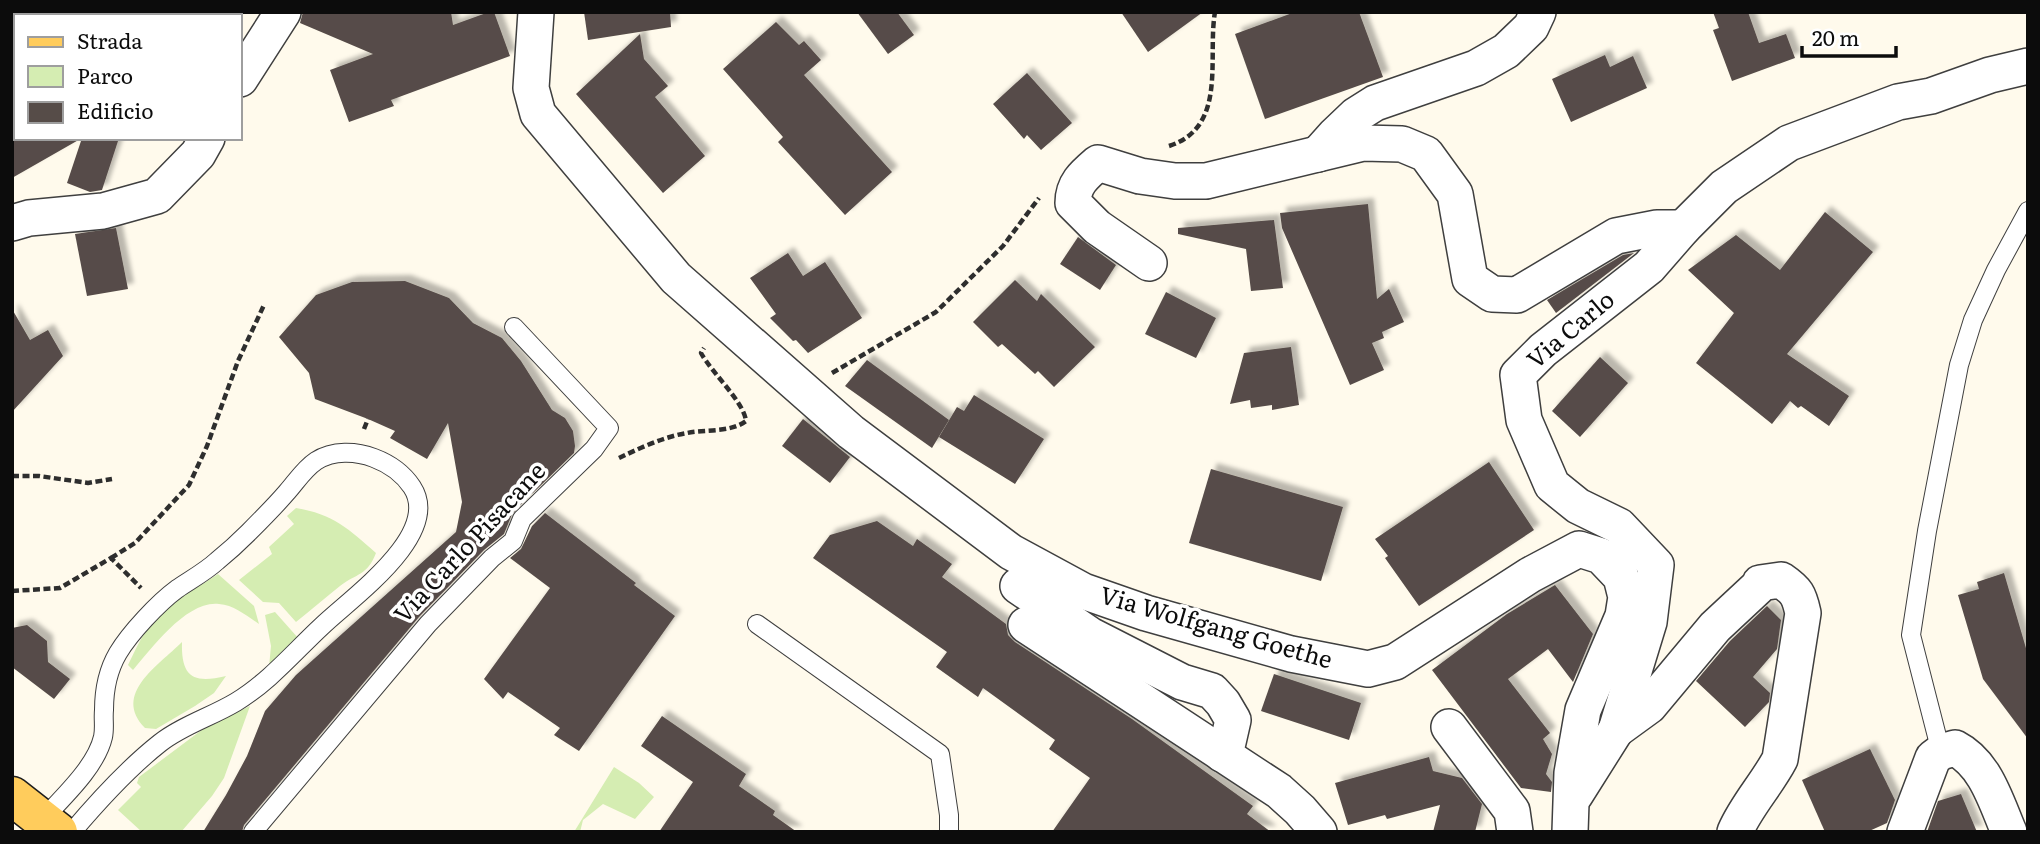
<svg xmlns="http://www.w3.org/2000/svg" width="2040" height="844" font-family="Literata,serif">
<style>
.green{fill:#d5edb2}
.building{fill:#564c48;filter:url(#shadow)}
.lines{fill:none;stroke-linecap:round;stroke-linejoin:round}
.service-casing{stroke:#3f3f3f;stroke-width:20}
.minor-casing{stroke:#3f3f3f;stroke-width:38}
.primary-casing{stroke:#1d1d1d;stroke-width:41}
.path{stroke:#2e2e2e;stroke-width:4.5;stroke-dasharray:7 3.5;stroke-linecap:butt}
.service{stroke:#fff;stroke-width:18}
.minor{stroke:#fff;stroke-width:35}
.primary{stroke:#ffcc5c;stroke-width:38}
.labels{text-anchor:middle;stroke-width:7;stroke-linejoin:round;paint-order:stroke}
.street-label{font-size:24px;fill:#0c0c0c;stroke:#fff}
</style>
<defs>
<filter id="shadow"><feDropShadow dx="6" dy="-6" stdDeviation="2" flood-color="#0004"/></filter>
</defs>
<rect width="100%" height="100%" fill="#fffaec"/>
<!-- green -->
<g class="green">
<path d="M296,508c37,6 53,21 80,45 -9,23 -19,20 -36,33 -15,12 -29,24 -44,36l-17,-19 -16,-1 -24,-22 33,-26 -3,-7 25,-23 -7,-8z"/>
<path d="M218,574l36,32 5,18c-12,-8 -25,-19 -40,-20 -32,-4 -67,44 -86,66l-5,-5c7,-14 13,-28 22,-40 16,-22 46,-36 68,-51z"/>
<path d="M275,612l24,27 -30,28 2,-21 -6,-31z"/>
<path d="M182,642c-1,35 11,42 44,34l-12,17 -19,13 -39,23 -11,-1c-33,-34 13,-62 37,-86z"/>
<path d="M250,706l-26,72 -12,18 -31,36h-39l-24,-22 23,-23 -4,-4 2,-6 68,-51z"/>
<path d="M614,767l25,16 15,14 -19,22 -32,-15 -20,16 -3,12h-6z"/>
</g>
<!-- building -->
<g class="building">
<path d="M303,12h148l2,13 36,-13h5l16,44 -119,44 3,6 -45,16 -19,-52 43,-16 -73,-31z"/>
<path d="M584,12h86l1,15 -83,13z"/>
<path d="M857,12h40l17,23 -26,19z"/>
<path d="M1121,12h82l-55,40z"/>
<path d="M1295,12h64l24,65 -118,42 -30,-85z"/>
<path d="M1713,12h35l11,31 27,-9 9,24 -63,23 -19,-51 6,-2z"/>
<path d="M776,22l23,23 5,-4 17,19 -17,15 88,97 -47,43 -67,-73 5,-5 -60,-68z"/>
<path d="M640,34l4,25 24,27 -13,11 50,59 -42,37 -87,-99z"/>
<path d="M1605,55l5,12 23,-11 14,32 -76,34 -19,-43z"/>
<path d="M1027,73l45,50 -31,27 -14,-15 -3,4 -31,-35z"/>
<path d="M12,138h70l-70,40z"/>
<path d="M82,138h37l-17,52 -12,2 -23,-9z"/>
<path d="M1368,204l9,95 12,-10 15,33 -22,10 2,6 -12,5 12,27 -34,15 -68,-157 -2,-15z"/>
<path d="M1825,212l48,40 -86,102 62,42 -20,30 -28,-20 -3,2 -8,-7 -18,23 -76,-61 38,-50 -46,-43 48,-35 44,35z"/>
<path d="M1274,220l9,68 -32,3 -5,-42 -68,-15v-6z"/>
<path d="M116,228l12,61 -41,7 -12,-62z"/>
<path d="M1078,237l38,28 -16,25 -40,-26z"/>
<path d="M788,253l15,23 22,-14 37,56 -54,35 -12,-13 -3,1 -23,-23 6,-4 -26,-36z"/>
<path d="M1634,253l-78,60 -9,-13 76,-45z"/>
<path d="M1015,280l22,21 4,-7 54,53 -41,40 -16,-16 -3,3 -33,-30 -4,3 -25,-25z"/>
<path d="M405,281l44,17 24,25 29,15 19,23 31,49 13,8 8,13 2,15 -1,7 -41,40 -9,5 2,1 -14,15 -8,20 -20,16 -65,67 -175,208 -2,7h-39l23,-37 21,-39 18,-45 31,-36 160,-143 6,-30 -14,-79 -21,36 -37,-21 5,-7 -27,-12 -53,-20 -6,-26 -30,-36 37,-42 36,-13z"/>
<path d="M1166,292l50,26 -20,40 -51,-24z"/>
<path d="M12,309l18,31 18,-10 15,26 -51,56z"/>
<path d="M1291,347l8,58 -27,5v-5l-21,3 -1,-8 -20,4 14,-51z"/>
<path d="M1600,357l28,26 -48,54 -28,-26z"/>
<path d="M867,360l82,60 -17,28 -87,-62z"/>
<path d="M974,395l70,44 -29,45 -76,-47 18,-30 7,4z"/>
<path d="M803,419l47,38 -20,26 -48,-37z"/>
<path d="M1489,462l45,68 -115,76 -34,-48 3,-2 -13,-17z"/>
<path d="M1211,469l132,38 -22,74 -132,-38z"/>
<path d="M545,513l91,70 -2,2 41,31 -96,135 -25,-16 6,-7 -52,-36 -5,7 -19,-20 66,-91 -40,-30 11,-9 11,-23z"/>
<path d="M877,521l36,25 4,-7 35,25 -10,13 64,47 2,11 7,7 117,77 121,87 -6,8 24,18h-219l38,-54 -41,-29 6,-9 -72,-52 -5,9 -42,-30 11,-15 -134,-94 17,-23z"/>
<path d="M2004,573l24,82v84l-45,-60 -25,-84 21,-6 -2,-7z"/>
<path d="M1555,585l38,49 -20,48 -25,-33 -40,30 42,54 -7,6 9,15 -6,20 6,8 -1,10 -30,-4 -89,-118 75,-56z"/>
<path d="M1767,606l14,14 -4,29 -24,28 17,16 -1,9 -24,25 -49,-46 34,-40z"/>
<path d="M27,625l20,16 1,21 22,17 -16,20 -42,-32v-39z"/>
<path d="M1274,674l87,29 -12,37 -88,-29z"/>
<path d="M662,716l84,58 -7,12 36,25 -2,4 24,17h-138l34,-50 -52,-36z"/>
<path d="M1870,749l25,51 -8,23 -20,9h-42l-23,-52z"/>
<path d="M1429,757l4,14 29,7 20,26 -7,28h-42l7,-27 -53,14 -2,-4 -37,10 -13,-42z"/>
<path d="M1961,794l16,38h-50l11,-31z"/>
</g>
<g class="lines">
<defs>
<g id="service">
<path d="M757,624l183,130 9,61v17"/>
<path d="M1941,752l-30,-117 16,-104 32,-166 14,-45 23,-50 32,-59"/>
<path d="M42,820c21,-23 54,-53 61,-83 2,-9 0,-18 1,-27 0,-20 4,-40 14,-57 12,-20 40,-50 59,-64 13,-9 28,-17 40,-28 11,-9 22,-19 32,-29 13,-13 26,-26 38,-40 9,-10 17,-23 29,-31 17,-11 40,-10 58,-3 16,6 28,14 38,29 31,47 -61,111 -90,139 -28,26 -53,56 -86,76 -25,15 -53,23 -76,41 -33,26 -61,57 -88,89"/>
<path d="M253,832l175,-208 64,-66 21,-17 9,-22 72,-70 15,-21 -95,-101"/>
</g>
<g id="minor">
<path d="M536,12l-5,76 7,26 138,164 175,154 160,120 72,39 63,22 145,41 77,15 27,-7 135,-87 49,-26 22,7 20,21 5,20 -3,19 -40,94 -11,63 -2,59"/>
<path d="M240,79l43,-67"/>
<path d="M1318,154l17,-19 21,-20 19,-12 101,-35 30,-17 25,-24 7,-15"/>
<path d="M12,223l17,-5 74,-7 54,-15 41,-42 9,-16"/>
<path d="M1149,263l-52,-36 -24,-24c0,-19 11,-28 25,-40l42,13 35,5h31l157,-38 39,1 24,10 29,40 15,85 22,15 25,1 99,-59 41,-8h26"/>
<path d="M1018,586l72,49 92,47 30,9 11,12 10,17 -5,22 -6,12"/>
<path d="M1026,625l253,166 21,19 19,22"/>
<path d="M1449,727l63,84 3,21"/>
<path d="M1616,730l33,-24 66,-79 44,-41 1,-3 21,-3c16,11 18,15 22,33l-23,146c-13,25 -34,47 -45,73"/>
<path d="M1575,795l41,-65 33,-108 7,-57 -37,-39 -41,-20 -26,-21 -28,-65 -6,-45 25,-25 106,-83 34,-39 41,-41 65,-44 109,-41 33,-6 59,-21 38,-9"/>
<path d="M1905,832l28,-74 8,-6 14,-4c31,16 41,54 54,84"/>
</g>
<path id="primary" d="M12,796l46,36"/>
</defs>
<!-- service casing -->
<use href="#service" class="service-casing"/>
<!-- minor casing -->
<use href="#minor" class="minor-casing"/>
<!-- primary casing -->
<use href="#primary" class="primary-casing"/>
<!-- path -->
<g class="path">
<path d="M1169,146c59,-19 38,-88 46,-134"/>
<path d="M832,373l104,-61 67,-66 36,-48"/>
<path d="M364,429l4,-10"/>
<path d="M619,458c21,-10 44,-21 68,-25 18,-4 43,0 59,-12 -2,-19 -34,-48 -45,-68l3,-5"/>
<path d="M12,476h27l49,7 24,-4"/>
<path d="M111,558l24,-15 54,-58 18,-39 31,-85 26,-56"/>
<path d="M12,591l48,-3 51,-30 30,30"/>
</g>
<!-- service -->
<use href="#service" class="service"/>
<!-- minor -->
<use href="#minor" class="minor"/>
<!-- primary -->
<use href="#primary" class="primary"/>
</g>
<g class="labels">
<!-- street labels -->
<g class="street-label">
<text transform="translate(1571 330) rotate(-40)" y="8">Via Carlo</text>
<text transform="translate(470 543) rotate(-47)" y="8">Via Carlo Pisacane</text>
<text transform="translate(1216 628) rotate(16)" y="8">Via Wolfgang Goethe</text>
</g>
</g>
<!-- border -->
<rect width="2040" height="844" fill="none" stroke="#0c0c0c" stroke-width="28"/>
<!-- legend -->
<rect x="14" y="14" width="228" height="126" fill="#ffffff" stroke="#9e9e9e" stroke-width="2"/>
<rect x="28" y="37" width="35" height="10" fill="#ffcc5c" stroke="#9e9e9e" stroke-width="2"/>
<text x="77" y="49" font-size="21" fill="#0c0c0c">Strada</text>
<rect x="28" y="66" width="35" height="21" fill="#d5edb2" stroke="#9e9e9e" stroke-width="2"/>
<text x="77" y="84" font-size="21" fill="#0c0c0c">Parco</text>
<rect x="28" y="102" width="35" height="21" fill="#564c48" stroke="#9e9e9e" stroke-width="2"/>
<text x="77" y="119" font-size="21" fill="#0c0c0c">Edificio</text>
<!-- scale -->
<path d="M1802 46v10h94v-10" fill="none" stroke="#0c0c0c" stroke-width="3.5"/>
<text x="1812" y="46" font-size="21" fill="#0c0c0c" stroke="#ffffff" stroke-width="5" paint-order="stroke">20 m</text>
</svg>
